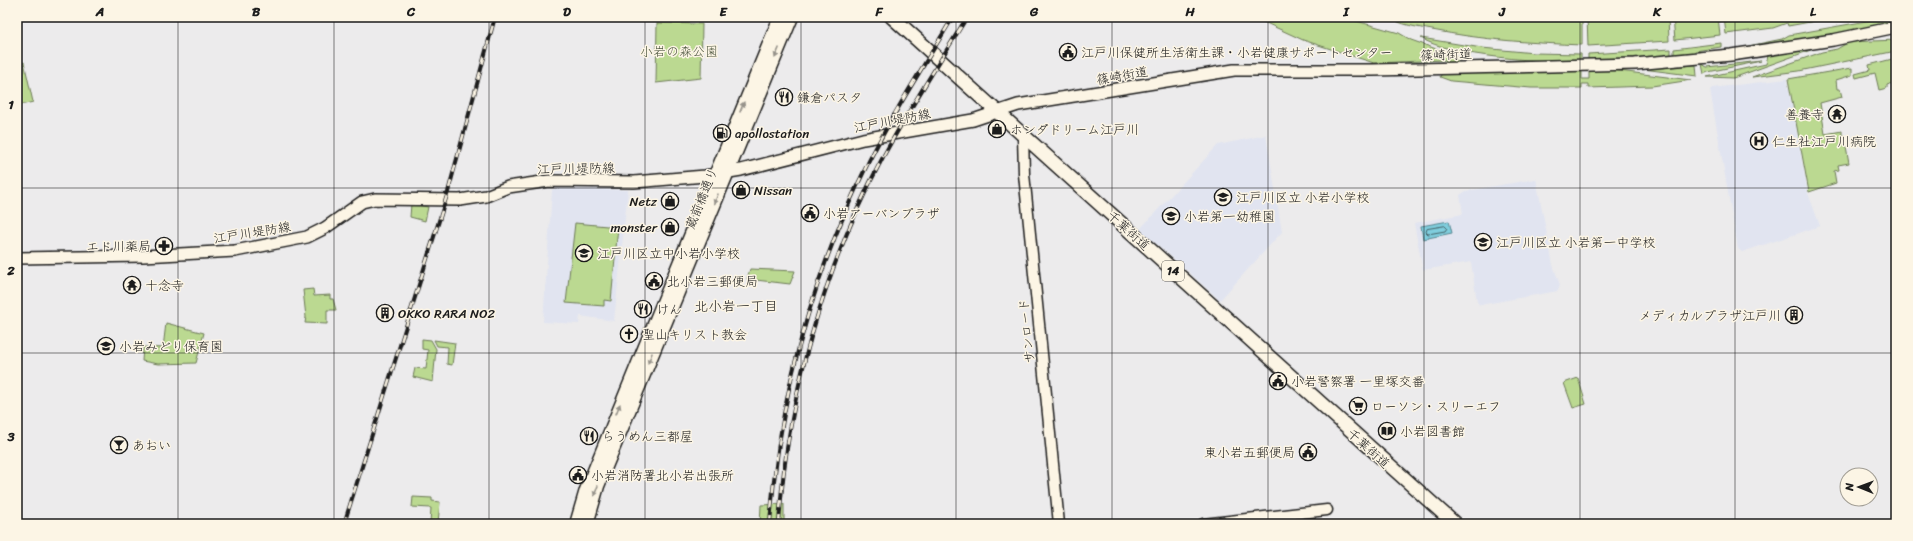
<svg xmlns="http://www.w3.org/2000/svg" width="1913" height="541" font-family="Sriracha,'Klee One',sans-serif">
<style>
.built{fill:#e1e4f0}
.green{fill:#bbd991;stroke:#6c7a56}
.water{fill:#7fcddd;stroke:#578690}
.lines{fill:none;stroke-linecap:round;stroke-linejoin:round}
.shore{stroke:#446369;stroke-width:1}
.tertiary-casing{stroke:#1c1c1c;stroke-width:13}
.secondary-casing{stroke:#1c1c1c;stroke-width:14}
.primary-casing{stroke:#1c1c1c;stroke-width:15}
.trunk-casing{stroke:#1c1c1c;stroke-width:16}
.tertiary{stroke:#fcf5e5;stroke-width:10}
.secondary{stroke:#fcf5e5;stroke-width:11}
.primary{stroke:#fcf5e5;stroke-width:12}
.trunk{stroke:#fcf5e5;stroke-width:13}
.rail-casing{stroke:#1c1c1c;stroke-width:4}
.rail{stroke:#fcf5e5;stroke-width:2.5;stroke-dasharray:8;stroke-linecap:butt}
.oneway{fill:#97938b}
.grid{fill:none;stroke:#1c1c1c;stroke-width:1;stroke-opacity:0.55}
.labels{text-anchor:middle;stroke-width:3;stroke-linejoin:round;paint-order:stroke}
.shield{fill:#fcf5e5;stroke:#5f5d58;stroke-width:1}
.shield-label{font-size:12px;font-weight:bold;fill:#1c1c1c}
.park-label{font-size:13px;fill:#4c553f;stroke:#fcf5e5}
.poi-label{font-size:13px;fill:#1c1c1c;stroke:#fcf5e5;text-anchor:start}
.street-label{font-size:13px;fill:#1c1c1c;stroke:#fcf5e5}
.neighbourhood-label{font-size:14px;fill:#1c1c1c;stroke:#fcf5e5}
.neatline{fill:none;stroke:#1c1c1c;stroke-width:1.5}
.grid-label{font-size:13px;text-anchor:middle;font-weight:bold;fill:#1c1c1c}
</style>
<rect width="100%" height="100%" fill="#ecebec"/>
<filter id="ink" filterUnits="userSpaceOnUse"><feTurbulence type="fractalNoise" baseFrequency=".025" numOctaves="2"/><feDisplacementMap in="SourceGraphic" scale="8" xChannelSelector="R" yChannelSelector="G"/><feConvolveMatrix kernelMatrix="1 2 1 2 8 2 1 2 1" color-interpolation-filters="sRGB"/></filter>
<g filter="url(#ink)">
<!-- built -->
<g class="built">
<path d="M1787,79l21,114 12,33 -78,26 -4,-3 -28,-159 2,-2z"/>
<path d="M1266,135l16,97 -62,68 -80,-71 78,-84z"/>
<path d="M1536,179l17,86 7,20 -2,6 -78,14 -3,-3 -6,-40 -48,8 -9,-47 49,-9 -3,-19 6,-4z"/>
<path d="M556,188l72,2 -14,131 -34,-5 -1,8 -36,-2 9,-132z"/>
</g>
<!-- green -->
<g class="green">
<path d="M1253,17h89l57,16 12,7 45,16 -1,3 6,3 -13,2 -3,-4 -71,3 -71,-23z"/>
<path d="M1388,17h194v28c-50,-2 -100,-5 -150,-15 -15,-3 -31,-5 -44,-13z"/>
<path d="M1587,17h81l1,24 -81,5z"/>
<path d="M1673,17h45l2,18 -45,5z"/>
<path d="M1724,17h114l-50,9 -1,-3 -14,5 -47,6z"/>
<path d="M1889,17h7v5l-104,20 -53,6 43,-9 7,-4z"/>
<path d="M657,23l45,1 -1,54 -45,5z"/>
<path d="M1421,38l61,10 52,5 47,1v6c-33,4 -133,-4 -160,-22z"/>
<path d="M1896,40v11l-97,20 -47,6 70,-25 15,-3 12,-7z"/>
<path d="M1721,43v4l-26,4 -1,2 -20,1v-5z"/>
<path d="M1822,46l-89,32 -26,-1 59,-13 2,-9z"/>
<path d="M1671,49v6l-4,1 -79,4v-6z"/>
<path d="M1896,58v24l-9,3v3l-8,2 -4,-17 -19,5 -1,-4 15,-4 -1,-5z"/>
<path d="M1761,61l-53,11 -4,2 -2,-10 5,3z"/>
<path d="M24,62l9,40 -16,4v-42z"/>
<path d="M1696,65l1,11 -54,-7z"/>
<path d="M1852,68v7l-16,5 1,9h3l2,8 -22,6 5,31 17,-3v5l2,-1 5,28 -11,2 1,5 -5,1 2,12 -27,9 -21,-113z"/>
<path d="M1582,69v10h7v-9l14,-1 88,11 -39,6 -64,2v-4h-6v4h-51l-80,-7 -11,-4 2,-4z"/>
<path d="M411,204l17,3 -3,14 -15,-4z"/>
<path d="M575,223l43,4 -7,74 -7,-1v6l-38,-3z"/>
<path d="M750,269l45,2 -5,13 -43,-5z"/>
<path d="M313,289l1,7 16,-1v4h3l3,11h-9v14l-22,-1 1,-6 -3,-27z"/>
<path d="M166,323l38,10 -8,30 -38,1 -16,-3 1,-14 20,1z"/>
<path d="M422,339l9,1 5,9 -3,33 -20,-5 2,-9 11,1 2,-19 -6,-1z"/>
<path d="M434,340l21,3 -3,22 -5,-1 1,-17 -11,-1z"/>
<path d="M1578,378l8,26 -13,4 -9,-25z"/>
<path d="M413,497l19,1v3l8,1 -2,21h-8l1,-15 -19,-1z"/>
<path d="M784,504v20h-24l1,-19z"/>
</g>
<!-- water -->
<path class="water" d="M1449,221l3,12 -29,6 -2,-13z"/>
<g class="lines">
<!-- shore -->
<path class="shore" d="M1445,226l2,2 -2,3 -17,3 -2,-2 1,-3z"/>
<defs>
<g id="tertiary">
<path d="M1023,135l1,39 35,350"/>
<path d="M1203,524l124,-14"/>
</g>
<path id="secondary" d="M17,258l126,-2 92,-5 72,-14 18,-9 37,-26 13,-3 85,1 26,-4 22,-9 41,-6 85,1 71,-6 36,-6 122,-31 110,-19 45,-15 216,-35h139l262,-6 96,-9 102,-15 63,-13"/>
<g id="primary">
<path d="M576,524l10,-34 194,-473"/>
<path d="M587,524l11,-38 194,-469"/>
</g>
<path id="trunk" d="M892,17l563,507"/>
</defs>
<!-- tertiary casing -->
<use href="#tertiary" class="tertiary-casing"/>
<!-- secondary casing -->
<use href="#secondary" class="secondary-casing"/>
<!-- primary casing -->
<use href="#primary" class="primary-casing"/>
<!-- trunk casing -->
<use href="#trunk" class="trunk-casing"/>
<!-- tertiary -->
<use href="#tertiary" class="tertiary"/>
<!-- secondary -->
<use href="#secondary" class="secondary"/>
<!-- primary -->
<use href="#primary" class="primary"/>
<!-- trunk -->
<use href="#trunk" class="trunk"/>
<defs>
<g id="rail">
<path d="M344,524l104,-332 47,-175"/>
<path d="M770,524c9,-127 42,-249 99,-363 25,-50 56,-97 84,-144"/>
<path d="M779,524c8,-127 44,-254 104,-367 26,-48 56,-94 84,-140"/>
</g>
</defs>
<!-- rail casing -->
<use href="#rail" class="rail-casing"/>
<!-- rail -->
<use href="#rail" class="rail"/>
</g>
<!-- one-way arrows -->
<defs><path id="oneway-solid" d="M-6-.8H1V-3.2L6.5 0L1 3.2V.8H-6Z"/></defs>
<g class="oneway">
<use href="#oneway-solid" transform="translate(777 53) rotate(113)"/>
<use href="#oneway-solid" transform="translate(742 107) rotate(-68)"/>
<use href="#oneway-solid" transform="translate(716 199) rotate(112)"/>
<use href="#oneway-solid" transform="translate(650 358) rotate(112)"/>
<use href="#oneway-solid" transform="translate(618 409) rotate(-68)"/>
<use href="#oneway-solid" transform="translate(596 491) rotate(110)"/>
</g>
</g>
<!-- grid -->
<path class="grid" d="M178,17v507M334,17v507M489,17v507M645,17v507M801,17v507M956,17v507M1112,17v507M1268,17v507M1424,17v507M1580,17v507M1735,17v507M17,188h1879M17,353h1879"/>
<!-- icons -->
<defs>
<symbol id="civic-ring" viewBox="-11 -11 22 22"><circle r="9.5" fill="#fcf5e5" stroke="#1c1c1c" stroke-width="1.5"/><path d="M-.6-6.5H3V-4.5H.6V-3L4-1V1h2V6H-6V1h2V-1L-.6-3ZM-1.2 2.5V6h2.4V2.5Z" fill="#1c1c1c"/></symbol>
<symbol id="restaurant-ring" viewBox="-11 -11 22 22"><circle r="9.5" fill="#fcf5e5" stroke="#1c1c1c" stroke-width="1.5"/><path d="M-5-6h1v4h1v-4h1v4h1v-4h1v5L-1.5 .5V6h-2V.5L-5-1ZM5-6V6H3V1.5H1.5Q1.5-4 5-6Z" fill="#1c1c1c"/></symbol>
<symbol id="temple-ring" viewBox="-11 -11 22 22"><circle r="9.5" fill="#fcf5e5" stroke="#1c1c1c" stroke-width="1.5"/><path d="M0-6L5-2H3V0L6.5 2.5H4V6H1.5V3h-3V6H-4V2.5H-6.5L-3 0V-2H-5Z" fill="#1c1c1c"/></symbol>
<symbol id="shop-ring" viewBox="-11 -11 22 22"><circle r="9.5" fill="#fcf5e5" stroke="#1c1c1c" stroke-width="1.5"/><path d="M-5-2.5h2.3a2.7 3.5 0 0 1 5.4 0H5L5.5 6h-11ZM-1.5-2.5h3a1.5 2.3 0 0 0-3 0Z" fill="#1c1c1c"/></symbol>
<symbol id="fuel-ring" viewBox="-11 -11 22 22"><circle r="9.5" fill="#fcf5e5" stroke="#1c1c1c" stroke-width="1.5"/><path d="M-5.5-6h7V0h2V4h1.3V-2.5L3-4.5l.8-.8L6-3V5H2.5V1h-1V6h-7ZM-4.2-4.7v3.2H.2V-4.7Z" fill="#1c1c1c"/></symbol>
<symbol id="hospital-ring" viewBox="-11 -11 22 22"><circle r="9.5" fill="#fcf5e5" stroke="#1c1c1c" stroke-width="1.5"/><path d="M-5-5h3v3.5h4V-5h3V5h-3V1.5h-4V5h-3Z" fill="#1c1c1c"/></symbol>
<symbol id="school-ring" viewBox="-11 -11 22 22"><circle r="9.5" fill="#fcf5e5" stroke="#1c1c1c" stroke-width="1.5"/><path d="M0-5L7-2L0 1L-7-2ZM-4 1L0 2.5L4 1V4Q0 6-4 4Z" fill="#1c1c1c"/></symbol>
<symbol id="pharmacy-ring" viewBox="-11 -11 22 22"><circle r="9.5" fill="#fcf5e5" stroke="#1c1c1c" stroke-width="1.5"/><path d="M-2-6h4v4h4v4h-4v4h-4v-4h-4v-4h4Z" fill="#1c1c1c"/></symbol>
<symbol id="building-ring" viewBox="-11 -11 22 22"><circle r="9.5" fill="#fcf5e5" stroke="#1c1c1c" stroke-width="1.5"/><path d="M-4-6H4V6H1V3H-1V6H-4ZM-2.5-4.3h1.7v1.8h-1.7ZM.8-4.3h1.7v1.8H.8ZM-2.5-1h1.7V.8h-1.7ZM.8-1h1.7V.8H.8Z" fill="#1c1c1c"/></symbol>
<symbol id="church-ring" viewBox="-11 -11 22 22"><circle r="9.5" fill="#fcf5e5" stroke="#1c1c1c" stroke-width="1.5"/><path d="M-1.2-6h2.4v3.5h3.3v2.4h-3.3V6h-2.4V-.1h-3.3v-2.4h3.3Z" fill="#1c1c1c"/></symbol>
<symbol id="supermarket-ring" viewBox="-11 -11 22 22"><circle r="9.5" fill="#fcf5e5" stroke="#1c1c1c" stroke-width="1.5"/><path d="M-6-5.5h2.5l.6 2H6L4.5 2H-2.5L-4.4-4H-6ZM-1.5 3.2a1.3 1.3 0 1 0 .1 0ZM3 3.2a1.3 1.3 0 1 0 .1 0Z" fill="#1c1c1c"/></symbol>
<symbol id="library-ring" viewBox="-11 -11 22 22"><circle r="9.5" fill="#fcf5e5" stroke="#1c1c1c" stroke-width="1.5"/><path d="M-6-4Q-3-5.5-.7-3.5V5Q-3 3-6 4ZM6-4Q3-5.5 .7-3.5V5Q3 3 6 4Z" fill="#1c1c1c"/></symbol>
<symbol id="bar-ring" viewBox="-11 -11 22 22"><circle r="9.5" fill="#fcf5e5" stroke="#1c1c1c" stroke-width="1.5"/><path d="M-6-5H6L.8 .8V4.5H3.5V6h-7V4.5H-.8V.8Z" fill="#1c1c1c"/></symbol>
</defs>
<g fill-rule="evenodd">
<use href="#civic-ring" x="1058" y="42" width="20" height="20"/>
<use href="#restaurant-ring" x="774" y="87" width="20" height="20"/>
<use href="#temple-ring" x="1827" y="104" width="20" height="20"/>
<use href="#shop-ring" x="987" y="119" width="20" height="20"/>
<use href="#fuel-ring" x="712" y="123" width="20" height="20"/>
<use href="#hospital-ring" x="1749" y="131" width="20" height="20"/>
<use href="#shop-ring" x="731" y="180" width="20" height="20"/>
<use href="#school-ring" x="1213" y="187" width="20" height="20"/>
<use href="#shop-ring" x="660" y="191" width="20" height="20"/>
<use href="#civic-ring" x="800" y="203" width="20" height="20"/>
<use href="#school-ring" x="1161" y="206" width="20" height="20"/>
<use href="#shop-ring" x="660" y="217" width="20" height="20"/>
<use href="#school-ring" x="1473" y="232" width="20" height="20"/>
<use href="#pharmacy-ring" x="154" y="236" width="20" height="20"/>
<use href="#school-ring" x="574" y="243" width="20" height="20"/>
<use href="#civic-ring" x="644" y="271" width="20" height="20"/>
<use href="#temple-ring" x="122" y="275" width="20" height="20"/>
<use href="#restaurant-ring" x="633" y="299" width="20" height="20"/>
<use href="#building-ring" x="375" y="303" width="20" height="20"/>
<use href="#building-ring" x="1784" y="305" width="20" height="20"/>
<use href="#church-ring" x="619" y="324" width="20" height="20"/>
<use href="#school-ring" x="96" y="336" width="20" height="20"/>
<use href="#civic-ring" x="1268" y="371" width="20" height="20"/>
<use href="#supermarket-ring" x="1348" y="396" width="20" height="20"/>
<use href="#library-ring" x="1377" y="421" width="20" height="20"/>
<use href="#restaurant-ring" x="579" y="426" width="20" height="20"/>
<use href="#bar-ring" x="109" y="435" width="20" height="20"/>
<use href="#civic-ring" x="1298" y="442" width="20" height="20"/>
<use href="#civic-ring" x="568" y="465" width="20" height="20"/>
</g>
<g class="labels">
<!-- shield labels -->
<rect class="shield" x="1162" y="261" width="22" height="20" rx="3"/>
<g class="shield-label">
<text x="1173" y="275">14</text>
</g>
<!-- park labels -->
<g class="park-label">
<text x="679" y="56">小岩の森公園</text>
</g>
<!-- poi labels -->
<g class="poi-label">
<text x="1081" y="57">江戸川保健所生活衛生課・小岩健康サポートセンター</text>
<text x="797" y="102">鎌倉パスタ</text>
<text x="1824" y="119" text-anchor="end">善養寺</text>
<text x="1010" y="134">ホンダドリーム江戸川</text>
<text x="735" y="138">apollostation</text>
<text x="1772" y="146">仁生社江戸川病院</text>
<text x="754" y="195">Nissan</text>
<text x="1236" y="202">江戸川区立 小岩小学校</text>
<text x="657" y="206" text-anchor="end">Netz</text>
<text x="823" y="218">小岩アーバンプラザ</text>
<text x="1184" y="221">小岩第一幼稚園</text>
<text x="657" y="232" text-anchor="end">monster</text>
<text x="1496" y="247">江戸川区立 小岩第一中学校</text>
<text x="151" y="251" text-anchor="end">エド川薬局</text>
<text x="597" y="258">江戸川区立中小岩小学校</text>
<text x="667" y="286">北小岩三郵便局</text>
<text x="145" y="290">十念寺</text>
<text x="656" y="314">けん</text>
<text x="398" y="318">OKKO RARA NO2</text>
<text x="1781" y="320" text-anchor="end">メディカルプラザ江戸川</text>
<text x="642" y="339">聖山キリスト教会</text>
<text x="119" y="351">小岩みどり保育園</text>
<text x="1291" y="386">小岩警察署 一里塚交番</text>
<text x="1371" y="411">ローソン・スリーエフ</text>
<text x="1400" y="436">小岩図書館</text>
<text x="602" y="441">らうめん三都屋</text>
<text x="132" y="450">あおい</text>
<text x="1295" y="457" text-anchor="end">東小岩五郵便局</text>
<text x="591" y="480">小岩消防署北小岩出張所</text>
</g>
<!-- street labels -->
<g class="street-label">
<text transform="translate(1446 54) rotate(-2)" y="5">篠崎街道</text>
<text transform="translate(1122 75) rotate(-10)" y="5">篠崎街道</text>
<text transform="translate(892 120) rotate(-11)" y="5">江戸川堤防線</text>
<text transform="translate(576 168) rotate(-1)" y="5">江戸川堤防線</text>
<text transform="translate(701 198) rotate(-68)" y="5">蔵前橋通り</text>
<text transform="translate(1129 230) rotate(42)" y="5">千葉街道</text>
<text transform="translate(252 232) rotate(-9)" y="5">江戸川堤防線</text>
<text transform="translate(1026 331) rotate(-96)" y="5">サンロード</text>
<text transform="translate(1369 448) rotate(42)" y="5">千葉街道</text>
</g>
<!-- neighbourhood labels -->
<g class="neighbourhood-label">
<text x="736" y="311">北小岩一丁目</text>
</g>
</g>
<!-- margin -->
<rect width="1913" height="541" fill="none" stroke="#fcf5e5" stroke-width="44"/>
<!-- north arrow -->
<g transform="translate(1859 487) rotate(271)"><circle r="19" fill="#fcf5e5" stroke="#a29e95"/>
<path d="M0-3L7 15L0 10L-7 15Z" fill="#1c1c1c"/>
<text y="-6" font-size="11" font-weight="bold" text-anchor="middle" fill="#1c1c1c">N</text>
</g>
<rect x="22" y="22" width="1869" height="497" class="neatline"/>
<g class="grid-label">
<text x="100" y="16">A</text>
<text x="256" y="16">B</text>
<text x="411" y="16">C</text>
<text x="567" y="16">D</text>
<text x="723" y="16">E</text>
<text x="879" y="16">F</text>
<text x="1034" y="16">G</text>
<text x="1190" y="16">H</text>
<text x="1346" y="16">I</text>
<text x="1502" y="16">J</text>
<text x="1657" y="16">K</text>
<text x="1813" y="16">L</text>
<text x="11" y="109">1</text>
<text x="11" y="275">2</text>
<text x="11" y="441">3</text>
</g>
</svg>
